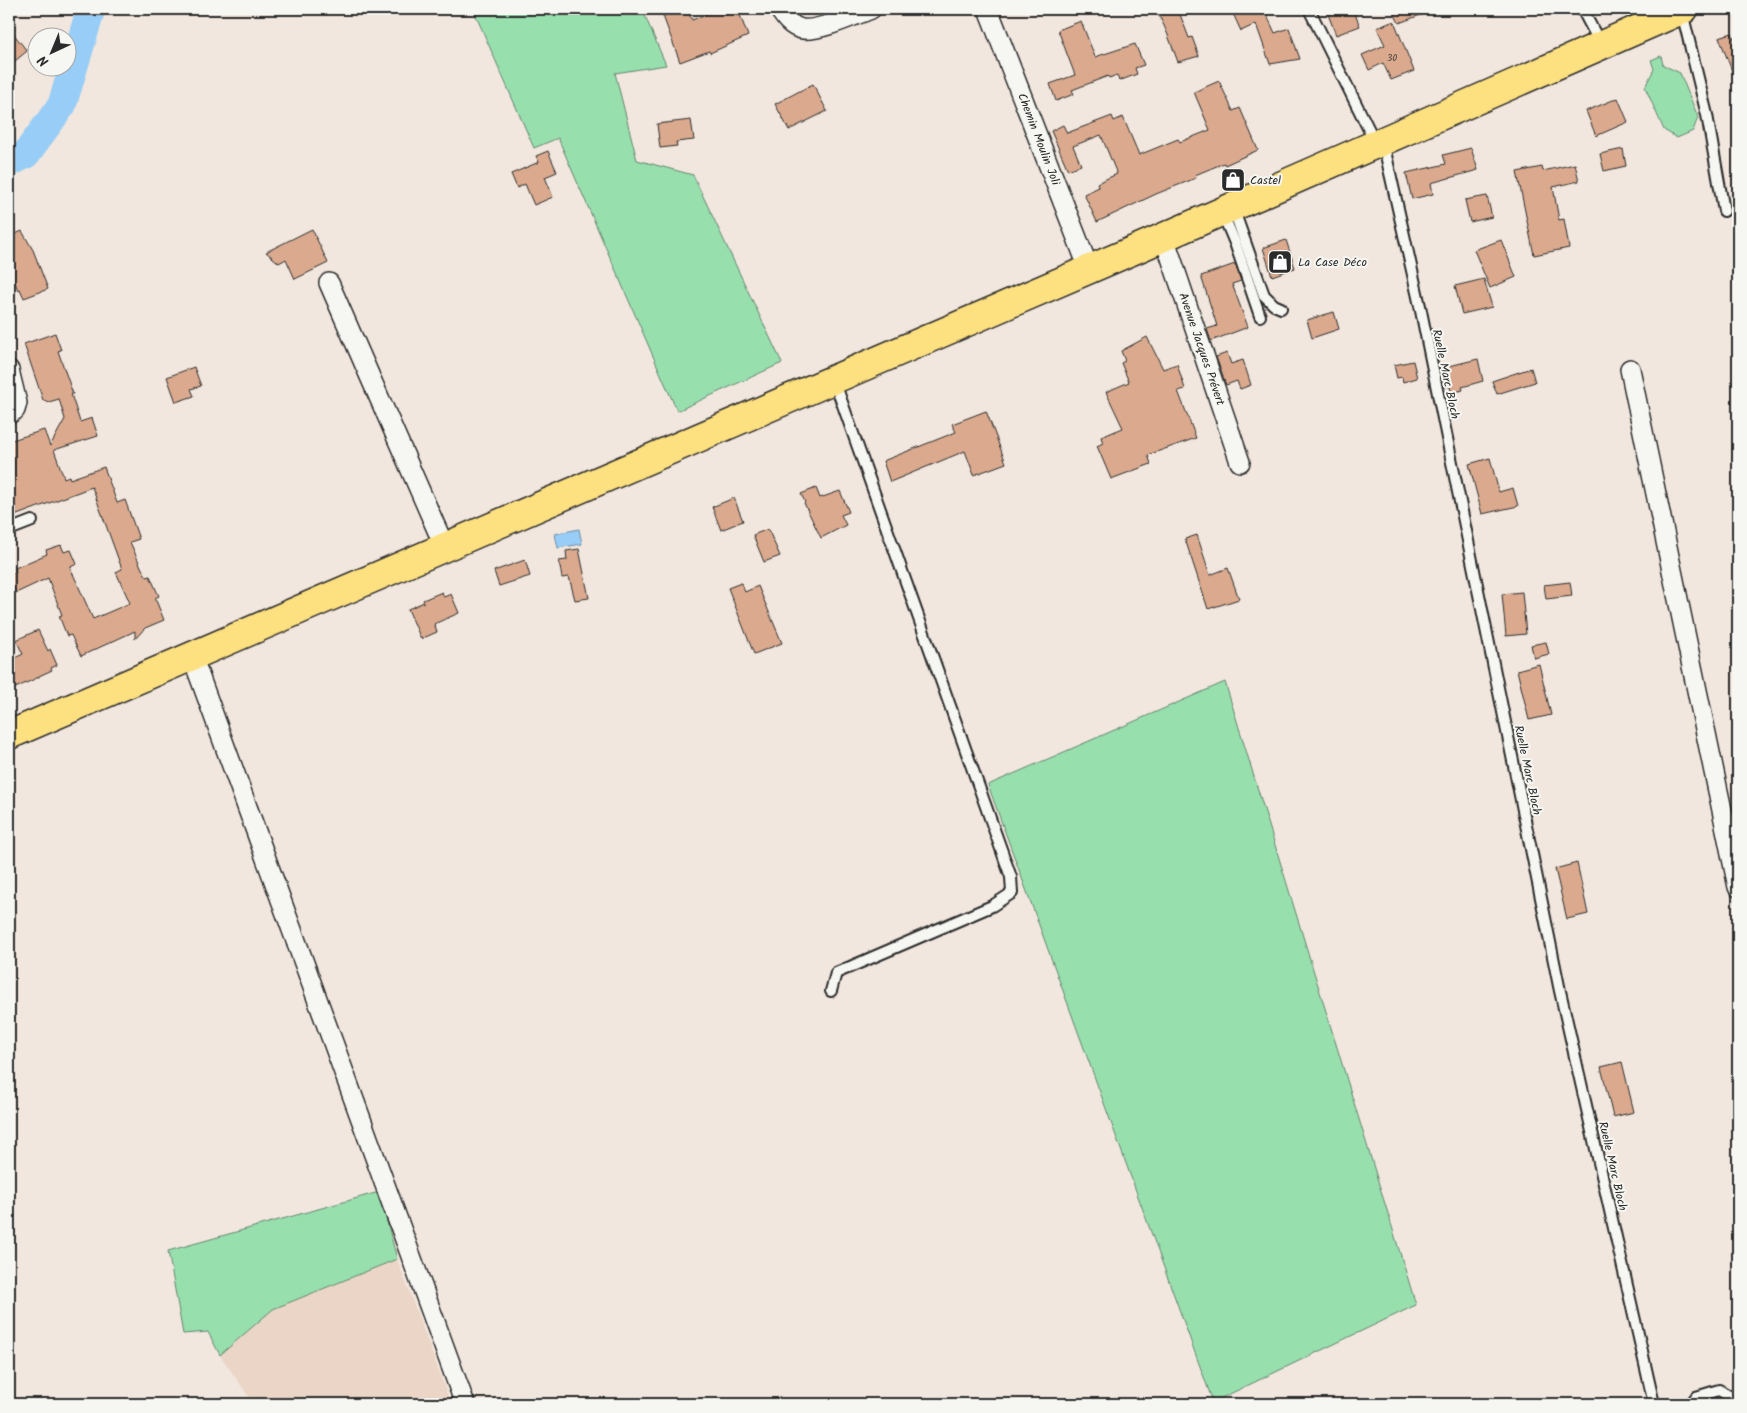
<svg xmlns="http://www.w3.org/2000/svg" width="1747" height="1413" font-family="Kalam,sans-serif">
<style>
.built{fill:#ead5c6}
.green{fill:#98dfae;stroke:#62856c}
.water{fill:#97cdf6;stroke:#6c8ca5}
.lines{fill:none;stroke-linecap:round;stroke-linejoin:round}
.river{stroke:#97cdf6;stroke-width:29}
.building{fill:#dbaa8e;stroke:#2b2b2b}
.lane-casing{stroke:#2b2b2b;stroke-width:14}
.street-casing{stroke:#2b2b2b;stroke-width:22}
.primary-casing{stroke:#2b2b2b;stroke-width:31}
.lane{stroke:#f6f6f2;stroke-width:10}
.street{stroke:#f6f6f2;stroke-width:19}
.primary{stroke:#fde080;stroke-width:28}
.labels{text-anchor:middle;stroke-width:4;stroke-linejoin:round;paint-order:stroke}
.number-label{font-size:10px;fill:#574b44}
.street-label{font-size:12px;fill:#2b2b2b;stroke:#f6f6f2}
.poi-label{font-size:12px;fill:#2b2b2b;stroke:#f6f6f2;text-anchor:start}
</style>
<rect width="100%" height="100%" fill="#f1e7de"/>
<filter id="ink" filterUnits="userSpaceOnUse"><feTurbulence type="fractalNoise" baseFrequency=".02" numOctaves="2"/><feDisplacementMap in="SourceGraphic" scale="10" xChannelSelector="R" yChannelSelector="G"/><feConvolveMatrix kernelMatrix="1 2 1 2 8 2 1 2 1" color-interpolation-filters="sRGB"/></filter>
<g filter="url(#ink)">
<!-- built -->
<path class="built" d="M397,1259l54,145h-197l-34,-49 53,-46z"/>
<!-- green -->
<g class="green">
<path d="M473,9h169l24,56 -51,8 22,87 56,15 89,188 -105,48 -119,-273 -24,10z"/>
<path d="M1661,56l2,9 17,8 18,44 -5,14 -16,7 -13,-8 -19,-43 9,-18 -3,-9z"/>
<path d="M1225,682l191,623 -203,97 -225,-617z"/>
<path d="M379,1192l18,67 -124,50 -53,46 -12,-23 -25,2 -15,-83z"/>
</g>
<!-- water -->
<path class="water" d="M579,529l3,15 -24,4 -3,-14z"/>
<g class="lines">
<!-- river -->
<path class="river" d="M9,163l17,-9 36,-49 29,-96"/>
</g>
<!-- building -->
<g class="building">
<path d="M682,9h5l5,11 27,-11 6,6 13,-5 10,26 -38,17 -1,-2 -29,11 -17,-46z"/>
<path d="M1156,9h22l11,29 3,-1 7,19 -21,6 -12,-32z"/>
<path d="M1231,9h33l11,24 14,-5 11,31 -30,5 -14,-40 -15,7z"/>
<path d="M1326,9h22l1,5 5,-2 6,14 -24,9z"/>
<path d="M1392,9h42v1l-35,13z"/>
<path d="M1081,21l14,36 40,-13 9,21 -9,3 2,6 -18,7 -2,-6 -8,3 -1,-2 -36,14 2,4 -18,7 -6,-17 25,-9 -17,-45z"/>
<path d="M1394,21l20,50 -23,9 -8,-17 -14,7 -7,-15 23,-10 -8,-17z"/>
<path d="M9,28l18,23 -18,15z"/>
<path d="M1732,33l6,17 -1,34 -18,-47z"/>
<path d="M1219,81l14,30 7,-3 18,42 -33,15 -1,-2 -29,12 1,3 -40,16 -59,28 -13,-28 15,-7 -2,-4 20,-9 -16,-39 -28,11 8,19 -13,5 -17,-39 12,-6 4,8 45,-17 2,5 9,-4 16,38 39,-16 2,3 30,-12 -16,-38z"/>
<path d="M813,84l14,27 -38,19 -14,-26z"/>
<path d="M1618,98l10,24 -32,14 -10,-25z"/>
<path d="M691,120l3,20 -18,2 1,4 -17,2 -3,-24z"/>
<path d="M1471,148l7,22 -47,13 2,11 -21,5 -6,-26 40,-9 -3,-9z"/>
<path d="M1623,149l3,17 -22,5 -4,-17z"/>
<path d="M548,151l9,21 -12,5 8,20 -19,8 -9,-21 -8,4 -6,-14 28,-12 -3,-6z"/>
<path d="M1575,164l4,17 -26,6 6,33 5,-1 5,29 -35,7 -17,-83 25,-5 1,4z"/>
<path d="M1487,196l5,21 -22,5 -5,-22z"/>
<path d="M312,229l16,34 -33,16 -9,-20 -7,4 -13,-11z"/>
<path d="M22,231l11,19 15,39 -24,9 -4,-9 -2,1 -9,-22v-31z"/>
<path d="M1286,240l9,28 -23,8 -9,-28z"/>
<path d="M1501,240l15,37 -26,11 -16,-38z"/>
<path d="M1235,264l6,17 -9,3 16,43 -37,14 -4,-12 10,-3 -16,-50z"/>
<path d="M1484,279l8,28 -30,7 -7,-28z"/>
<path d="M1334,312l5,17 -27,9 -5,-18z"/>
<path d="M55,333l6,17 -3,1 15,43h-2l9,28 12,-4 6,18 -44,14 10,28 5,-2 1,3 34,-12 13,36 8,-3 14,39 -9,3 12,27 5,8 3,-1 9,20 -4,2 9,22 -19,8 -10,11v-8l-54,25 -10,-21 -4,1 -8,-20 3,-1 -14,-37 -32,15 -7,-15v-3l7,-3 -1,-4 32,-14 -1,-4 15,-5 3,7 7,-2 6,14 -7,3 23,52 37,-16 -14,-31 6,-3 -30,-82 -83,31v-77l35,-11 6,16 15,-27 -6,-20 -10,3 -6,-2 -19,-56z"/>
<path d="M1147,337l16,32 14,-5 8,25 -7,2 18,47 -48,17 3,9 -40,15 -14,-33 6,-3 -2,-6 22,-9 -17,-36 23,-10 -8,-19 4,-2 -4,-10z"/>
<path d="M1227,353l4,11 12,-4 8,25 -11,4 -3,-8 -11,4 -10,-28z"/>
<path d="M1478,359l5,22 -21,6 1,3 -12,3 -1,-7 -5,1 -3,-15 4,-1 -1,-4z"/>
<path d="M1413,361l4,17 -14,4 -1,-5 -5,1 -3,-13z"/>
<path d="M194,367l7,19 -10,3 3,7 -18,6 -9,-25z"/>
<path d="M1531,368l4,14 -38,12 -5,-13z"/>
<path d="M986,411l20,52 -32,12 -9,-24 -75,31 -7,-21 73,-29 -4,-8z"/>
<path d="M1490,458l9,34 14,-4 5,18 -36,8 -13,-50z"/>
<path d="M816,488l4,10 20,-7 9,21 -8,3 5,10 -25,13 -17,-35 1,-1 -4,-8z"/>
<path d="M734,498l9,23 -22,9 -9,-23z"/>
<path d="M768,529l12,27 -16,6 -11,-27z"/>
<path d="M1197,535l13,40 18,-7 11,31 -31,10 -23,-70z"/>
<path d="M579,549l10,49 -14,2 -6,-23 -7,1 -3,-17 8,-1 -1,-9z"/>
<path d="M525,560l5,16 -31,10 -5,-15z"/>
<path d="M1570,582l2,14 -26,3 -2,-14z"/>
<path d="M741,583l4,9 13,-6 24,57 -28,11 -26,-66z"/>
<path d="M442,592l2,5 7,-3 8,19 -25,11 3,8 -16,7 -13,-30 16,-7 -1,-2z"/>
<path d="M1522,592l4,42 -20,2 -4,-42z"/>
<path d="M38,630l10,21 2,-2 7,16 -6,3 1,2 -13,6v1l-30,14v-30l14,-7 -7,-14z"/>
<path d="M1546,642l3,12 -15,4 -3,-13z"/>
<path d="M1539,664l12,51 -22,5 -12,-50z"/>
<path d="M1577,863l11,51 -21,5 -12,-50z"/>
<path d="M1622,1062l12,50 -21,5 -12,-50z"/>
</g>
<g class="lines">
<defs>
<g id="lane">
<path d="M1309,9l66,133"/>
<path d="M1582,9l18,34"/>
<path d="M1682,12l25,103 17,96"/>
<path d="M1383,142l37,164 140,685 94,413"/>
<path d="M1233,208l31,87 10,10 7,3"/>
<path d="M1222,212l13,31 25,73"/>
<path d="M9,530l23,-9"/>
<path d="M831,991l5,-18 156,-67 20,-13 -1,-16 -177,-497"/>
<path d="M1691,1404l5,-7 23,-7 17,10 2,4"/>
</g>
<g id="street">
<path d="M779,9c6,9 12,18 23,20 16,3 53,-14 69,-20"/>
<path d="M988,9l101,260"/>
<path d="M1164,237l76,225"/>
<path d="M329,283l116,265"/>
<path d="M1630,369l108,518"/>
<path d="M9,370l8,33 -2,7 -6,4"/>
<path d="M192,656l273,748"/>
</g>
<path id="primary" d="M9,735l1132,-488 543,-238"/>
</defs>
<!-- lane casing -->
<use href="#lane" class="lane-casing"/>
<!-- street casing -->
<use href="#street" class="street-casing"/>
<!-- primary casing -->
<use href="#primary" class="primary-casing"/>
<!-- lane -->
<use href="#lane" class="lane"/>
<!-- street -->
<use href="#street" class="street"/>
<!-- primary -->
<use href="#primary" class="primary"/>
</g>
</g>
<!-- icons -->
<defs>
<symbol id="shop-square" viewBox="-11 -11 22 22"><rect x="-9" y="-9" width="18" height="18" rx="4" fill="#2b2b2b" stroke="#f6f6f2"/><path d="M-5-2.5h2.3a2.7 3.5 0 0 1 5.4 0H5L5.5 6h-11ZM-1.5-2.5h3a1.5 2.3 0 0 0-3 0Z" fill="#fff"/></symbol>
</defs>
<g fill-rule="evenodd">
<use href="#shop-square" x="1219" y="166" width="28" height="28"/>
<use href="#shop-square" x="1266" y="248" width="28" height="28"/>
</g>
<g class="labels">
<!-- number labels -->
<g class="number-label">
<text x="1392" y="61">30</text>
</g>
<!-- street labels -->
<g class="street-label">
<text transform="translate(1039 139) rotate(69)" y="4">Chemin Moulin Joli</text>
<text transform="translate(1202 349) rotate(71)" y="4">Avenue Jacques Prévert</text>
<text transform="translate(1446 374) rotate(78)" y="4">Ruelle Marc Bloch</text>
<text transform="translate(1528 770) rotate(78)" y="4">Ruelle Marc Bloch</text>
<text transform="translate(1613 1166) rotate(77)" y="4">Ruelle Marc Bloch</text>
</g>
<!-- poi labels -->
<g class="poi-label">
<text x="1250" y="184">Castel</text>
<text x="1298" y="266">La Case Déco</text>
</g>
</g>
<!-- margin -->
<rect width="1747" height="1413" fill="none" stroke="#f6f6f2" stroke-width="30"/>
<rect x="15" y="15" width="1717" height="1383" fill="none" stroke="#2b2b2b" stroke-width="2" filter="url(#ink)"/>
<!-- north arrow -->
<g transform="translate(52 52) rotate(224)"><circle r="24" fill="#f6f6f2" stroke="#a5a5a2"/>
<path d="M0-4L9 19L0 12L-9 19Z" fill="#2b2b2b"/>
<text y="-8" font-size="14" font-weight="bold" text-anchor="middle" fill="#2b2b2b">N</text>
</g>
</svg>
